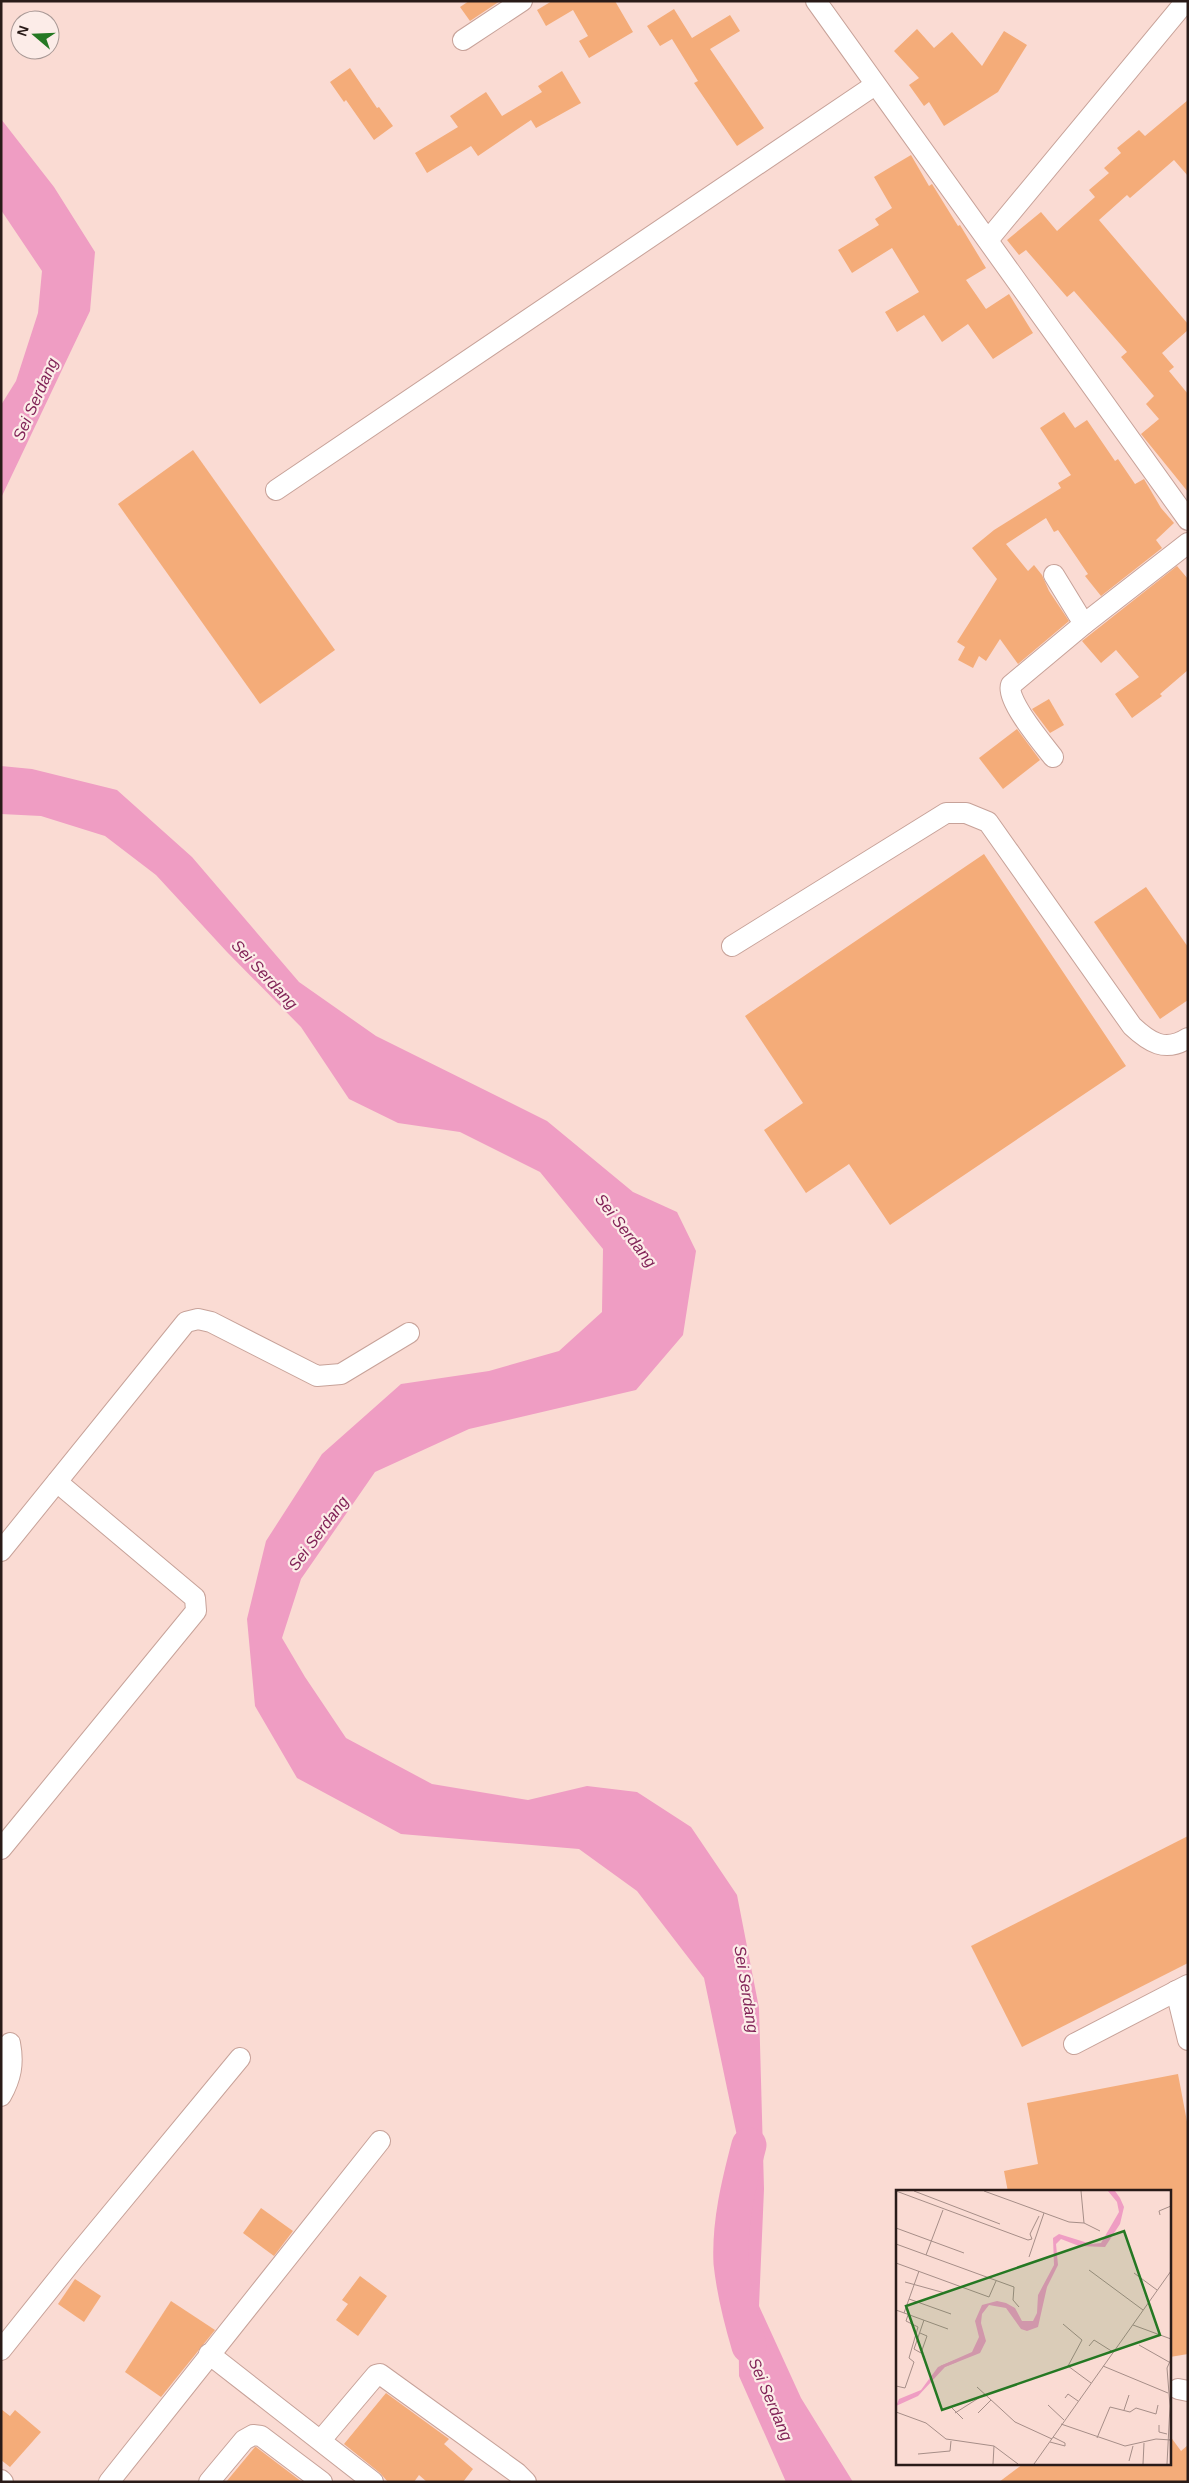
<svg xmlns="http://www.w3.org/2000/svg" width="1189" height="2483" font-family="Arial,sans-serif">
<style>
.water{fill:#ef9dc3}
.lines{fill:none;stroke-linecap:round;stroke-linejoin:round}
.river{stroke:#ef9dc3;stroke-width:35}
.building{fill:#f4ac79}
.minor-casing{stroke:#c7a299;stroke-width:22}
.minor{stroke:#fff;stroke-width:20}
.labels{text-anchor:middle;stroke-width:4.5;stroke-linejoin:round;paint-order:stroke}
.water-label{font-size:16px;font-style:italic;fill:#822458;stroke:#fcece8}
.inset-river{fill:none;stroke:#ef9dc3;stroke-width:2.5}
.inset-road{fill:none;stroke:#a68e88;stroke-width:1}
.view{fill:#257823;fill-opacity:0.15;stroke:#257823;stroke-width:2.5}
.inset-edge{fill:none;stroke:#291b18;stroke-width:2.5}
</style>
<rect width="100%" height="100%" fill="#fadbd3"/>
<!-- water -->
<g class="water">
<path d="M1,119l53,68 41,65 -5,59 -89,187v-93l15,-24 22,-68 4,-42 -41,-61z"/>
<path d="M1,766l31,3 85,21 75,67 107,125 77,54 171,85 86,71 44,20 19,39 -13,84 -47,55 -167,39 -94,43 -74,107 -19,59 23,39 41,61 86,46 96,16 59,-14 50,6 54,35 46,68 22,113 5,181 -5,117 42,92 52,84h-67l-47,-106 -2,-240 -33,-158 -67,-87 -58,-42 -178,-15 -104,-56 -42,-72 -8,-87 19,-78 56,-87 79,-70 88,-13 70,-20 43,-39 1,-63 -63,-77 -80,-40 -62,-9 -49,-24 -48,-72 -74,-75 -71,-77 -51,-39 -64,-20 -40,-2z"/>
</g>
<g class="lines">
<!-- river -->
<path class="river" d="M749,2145c-10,38 -20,78 -18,118 3,28 10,56 18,83"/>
</g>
<!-- building -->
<g class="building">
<path d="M469,1h31l-30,20 -10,-14z"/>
<path d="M552,1h63l18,31 -44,26 -10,-17 9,-5 -15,-26 -27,16 -9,-16z"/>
<path d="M674,9l18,29 38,-23 10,16 -30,18 54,79 -27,18 -43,-63 4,-2 -26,-42 -12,7 -13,-20z"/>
<path d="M917,29l17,19 18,-16 30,34 22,-35 23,14 -29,47 -54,34 -15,-24 -5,4 -15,-21 10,-7 -25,-27z"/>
<path d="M350,68l27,40 2,-1 14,19 -19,14 -28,-40 -2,2 -14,-20z"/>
<path d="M562,71l19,32 -45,25 -5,-8 -53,36 -7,-10 -44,27 -12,-20 43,-26 -8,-11 36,-24 16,24 40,-24 -4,-6z"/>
<path d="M1188,100v76l-14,-16 -44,38 -3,-3 -28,25 89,104v6l-26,23 12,14 -5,4 19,23v98l-47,-58 18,-15 -13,-15 8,-8 -33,-39 6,-5 -53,-61 -7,6 -41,-47 -7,5 -12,-15 34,-28 16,19 38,-34 -6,-7 20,-17 -5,-5 17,-15 -4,-5 22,-18 6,6z"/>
<path d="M911,155l18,31 3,-2 26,42 2,-1 26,43 -20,12 20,29 23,-15 24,39 -40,26 -25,-35 -26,18 -18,-27 -27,17 -12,-20 34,-20 -27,-44 -40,25 -14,-23 41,-25 -4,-6 17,-11 -18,-31z"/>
<path d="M1064,412l11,16 12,-8 28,41 3,-2 17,25 9,-5 17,29 13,15 -18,17 6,8 -61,48 -16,-20 3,-2 -30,-44 -4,2 -8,-14 -40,26 22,27 6,-6 8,10 7,16 20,30 -51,43 -18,-25 -14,22 -7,-5 -6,12 -15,-8 7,-13 -8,-5 40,-63 -25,-31 22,-18 67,-42 -3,-5 13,-8 -31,-47z"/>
<path d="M193,450l142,200 -75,54 -142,-200z"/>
<path d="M1177,566l11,13v91l-28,24 2,2 -30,22 -17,-24 24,-17 -23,-27 -15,13 -19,-22z"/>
<path d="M1049,699l15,26 -14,8 -18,-24z"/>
<path d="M1017,729l23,31 -37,29 -24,-31z"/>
<path d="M984,854l142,212 -236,159 -41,-61 -43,29 -42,-63 39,-27 -58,-87z"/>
<path d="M1146,887l42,60v53l-28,19 -66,-97z"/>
<path d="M1188,1836v127l-166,84 -51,-101z"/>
<path d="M1178,2074l10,53v227l-18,3v-165h-162l-4,-21 34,-7 -11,-61z"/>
<path d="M261,2208l32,23 -19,25 -31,-23z"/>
<path d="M360,2276l27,20 -29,40 -22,-16 12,-16 -6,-4z"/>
<path d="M75,2279l26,17 -17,26 -26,-18z"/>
<path d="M171,2301l44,29 -54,67 -36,-25z"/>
<path d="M386,2393l63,46 -5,5 29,25 -10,13h-36l-8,-7 -5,7h-26l-8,-9 -36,-29z"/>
<path d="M1,2409l9,7 5,-6 26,22 -31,35 -9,-7z"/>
<path d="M1170,2436l11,15 7,-6v37h-189l24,-18h147z"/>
<path d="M255,2447h1l46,35h-76z"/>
</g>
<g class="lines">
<defs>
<g id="minor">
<path d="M816,1l372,519"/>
<path d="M463,40l59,-39"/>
<path d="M988,240l198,-239"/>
<path d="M276,490l599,-405"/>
<path d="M1054,575l30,49"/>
<path d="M1053,757c-10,-13 -48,-58 -42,-72l73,-61 104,-81"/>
<path d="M732,946l214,-133h20l22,9 144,204c17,16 33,27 56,12"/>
<path d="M1,1551l185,-229 12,-3 13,3 106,54 24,-2 68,-41"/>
<path d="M1,1849l195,-238 -1,-13 -138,-116"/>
<path d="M1176,1991l12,49"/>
<path d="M1074,2044l114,-59"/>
<path d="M1,2096c10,-18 13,-32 9,-53"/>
<path d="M1,2350l72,-90 167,-202"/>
<path d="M209,2354l164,128"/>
<path d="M1178,2389l10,2"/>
<path d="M321,2440l55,-65 4,-1 137,99 9,9"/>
<path d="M1,2480l2,2"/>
<path d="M109,2482l271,-341"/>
<path d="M209,2482l35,-42 9,-5 8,1 61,46"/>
</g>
</defs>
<!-- minor casing -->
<use href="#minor" class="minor-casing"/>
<!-- minor -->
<use href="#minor" class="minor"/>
</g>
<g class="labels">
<!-- water labels -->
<g class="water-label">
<text transform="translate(35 399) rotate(-66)" y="6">Sei Serdang</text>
<text transform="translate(265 974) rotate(47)" y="6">Sei Serdang</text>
<text transform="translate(626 1230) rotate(52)" y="6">Sei Serdang</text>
<text transform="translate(318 1533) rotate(-53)" y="6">Sei Serdang</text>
<text transform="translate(747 1989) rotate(81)" y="6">Sei Serdang</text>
<text transform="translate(771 2399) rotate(67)" y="6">Sei Serdang</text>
</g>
</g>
<!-- overview -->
<g transform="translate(896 2190)">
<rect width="275" height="275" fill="#fadbd3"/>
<path d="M212,1h7l5,7 4,9 -4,17 -15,23 -26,-1 -18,-7 -5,5 2,21 -11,22 -9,40 -11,4 -6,-2 -15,-21 -17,-3 -7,9 -1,9 5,18 -6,12 -35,14 -27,29 -22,10 3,-7 22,-9 17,-23 34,-15 7,-15 -4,-16 7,-16 15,-4 9,2 9,5 7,13h11l4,-8 1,-18 16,-30 -1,-27 6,-4 32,10 10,-1 18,-31 -2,-10z" fill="#ef9dc3"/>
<path class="inset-river" d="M45,177l15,-6"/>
<path class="inset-road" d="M0,1l132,49 4,-1 -2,-5 9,-18M18,1l86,33M88,1l85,31 15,1 16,8M185,1l3,32M264,25l-1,-4 12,-5M0,38l68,25M0,54l118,43 -1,13 6,7M30,65l17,-45M133,67l15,-44M0,73l93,34 7,-16M193,80l54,40M238,83l23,17M9,92l40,11M13,109l42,15M0,120l52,19M8,123l15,-42M167,134l19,16 -14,26 23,17M237,135l38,14M24,143l7,3 -6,17 -7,-4 10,-29M243,155l30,17M193,156l5,-6 19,12M207,176l65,27M0,196l9,2 9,-26 -5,-4 9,-31 -12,-6 2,-6M81,197l38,35 37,17M169,208l3,-4 10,7M152,215l16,15M54,216l13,13M228,220l5,-15M0,222l30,11 20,16 48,7 24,18M59,223l30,-19M82,223l13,-13M165,234l64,22 31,-7 15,1M263,235v7l8,2M201,248l13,-31 20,5 6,-4 20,6 2,-9M154,252l15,4v-3l-12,-6M22,264l32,-3 1,-10M233,271l4,-15M97,274l1,-18M138,274l137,-193M247,274l1,-21M271,274l3,-58 -3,-38 4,-9"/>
<path class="view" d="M228,41l36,104 -218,75 -36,-104z"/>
<rect width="275" height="275" class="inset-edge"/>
</g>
<!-- border -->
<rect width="1189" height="2483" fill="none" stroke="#291b18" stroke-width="5"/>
<!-- north arrow -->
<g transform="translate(35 35) rotate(289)"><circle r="24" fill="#fcece8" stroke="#a89895"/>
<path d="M0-4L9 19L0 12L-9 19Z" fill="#257823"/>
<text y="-8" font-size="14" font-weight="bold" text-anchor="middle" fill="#291b18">N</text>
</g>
</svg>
